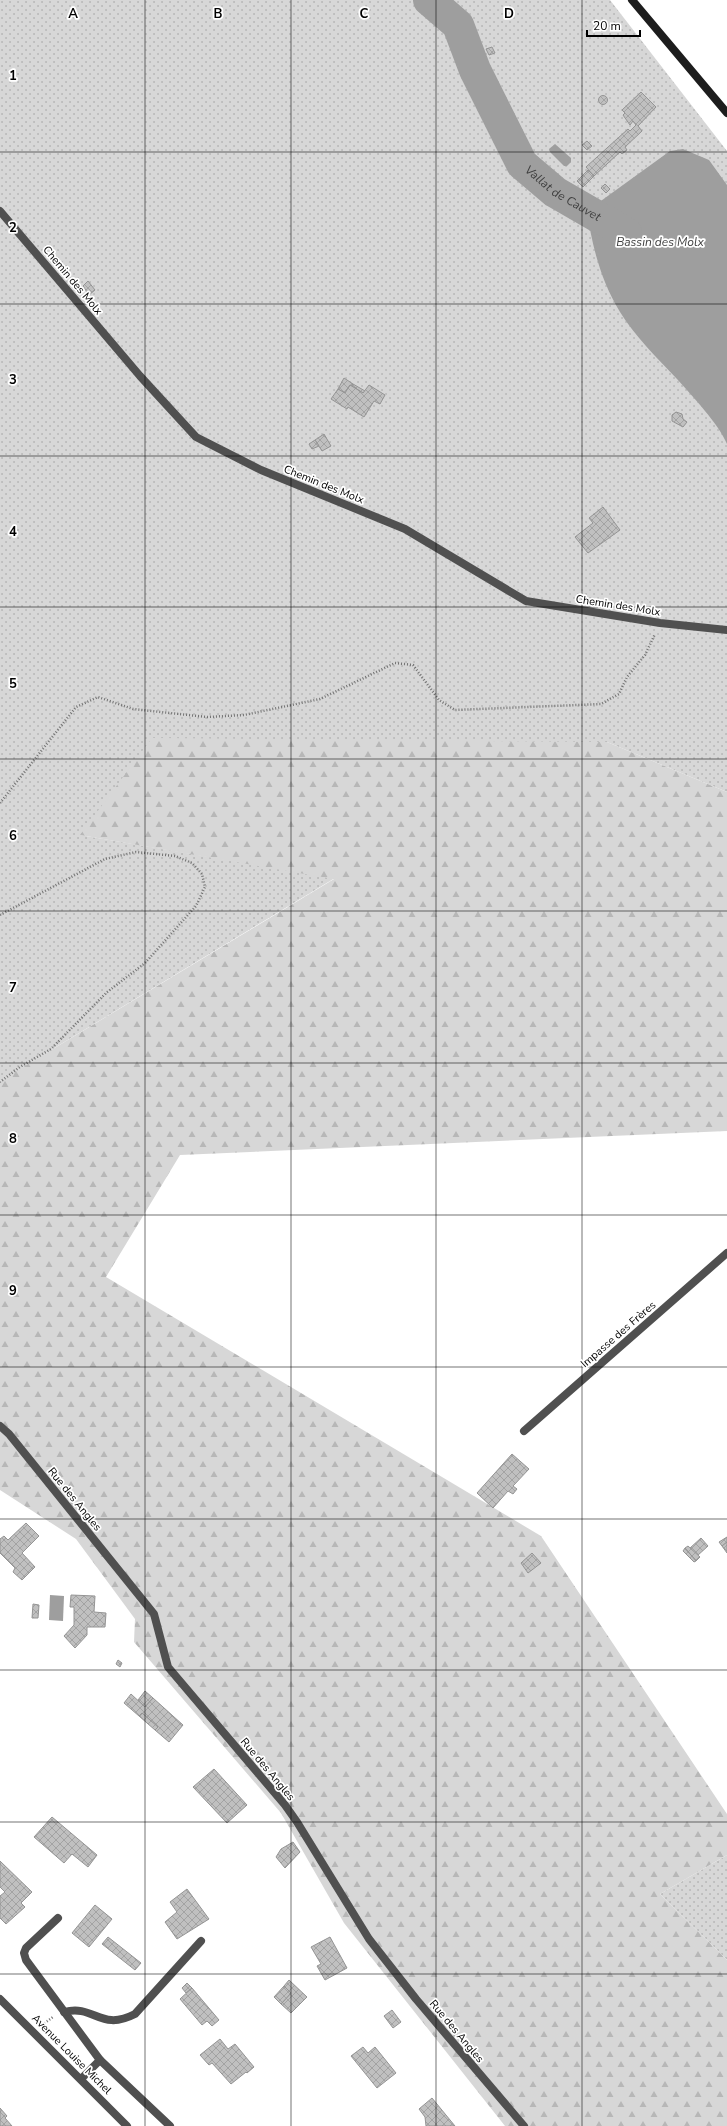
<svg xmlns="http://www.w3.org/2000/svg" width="727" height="2126" font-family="'Nunito Sans',sans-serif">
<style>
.grass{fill:url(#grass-dots)}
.forest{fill:url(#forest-firs)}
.water{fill:#9e9e9e}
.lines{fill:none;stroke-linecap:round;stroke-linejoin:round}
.river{stroke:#9e9e9e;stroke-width:32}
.building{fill:url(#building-cross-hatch);stroke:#949494}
.path{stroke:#727272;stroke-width:2.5;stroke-dasharray:1 2;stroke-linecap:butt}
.service{stroke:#505050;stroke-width:8}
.minor{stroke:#505050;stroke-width:8}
.tertiary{stroke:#505050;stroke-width:8}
.secondary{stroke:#1d1d1d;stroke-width:8}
.grid{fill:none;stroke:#000;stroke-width:1;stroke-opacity:0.55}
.labels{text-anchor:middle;stroke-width:3.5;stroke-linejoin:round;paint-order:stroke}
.street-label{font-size:11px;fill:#000;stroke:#fff}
.water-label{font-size:12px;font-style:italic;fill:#3f3f3f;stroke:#fff}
.grid-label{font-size:13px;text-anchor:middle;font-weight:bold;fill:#000;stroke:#fff;stroke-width:3.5;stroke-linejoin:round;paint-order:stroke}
</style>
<defs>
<pattern id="grass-dots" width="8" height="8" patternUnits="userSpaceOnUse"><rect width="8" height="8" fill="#d7d7d7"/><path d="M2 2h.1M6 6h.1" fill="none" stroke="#b7b7b7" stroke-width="1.8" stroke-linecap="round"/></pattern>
<pattern id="forest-firs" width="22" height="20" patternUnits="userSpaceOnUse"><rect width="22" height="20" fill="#d7d7d7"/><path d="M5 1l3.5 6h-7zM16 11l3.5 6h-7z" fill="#b7b7b7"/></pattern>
<pattern id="building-cross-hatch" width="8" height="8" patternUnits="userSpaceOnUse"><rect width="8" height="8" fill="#c0c0c0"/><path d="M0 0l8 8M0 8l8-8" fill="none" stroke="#a3a3a3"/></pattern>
</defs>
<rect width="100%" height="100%" fill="#fff"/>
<!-- grass -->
<g class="grass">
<path d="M0,0h610l117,151v641l-120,-50 -527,93 255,43 -335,203z"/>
<path d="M727,1855v105l-67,-66z"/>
</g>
<!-- forest -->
<path class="forest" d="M152,738l455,4 120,50v339l-547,24 -74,122 435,259 186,278v41l-67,39 67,66v166h-222l-161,-203 -63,-110 -147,-171 1,-23 -59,-80 -76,-49v-409l334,-202 -254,-44z"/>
<!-- water -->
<g class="water">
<path d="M555,144l16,14v4l-4,4h-3l-14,-14 -1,-3z"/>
<path d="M683,149l26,11 18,25v259c-8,-20 -35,-48 -50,-65 -20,-21 -42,-43 -57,-67 -19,-31 -28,-66 -33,-101l83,-60z"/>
<path d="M50,1595l14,1 -1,25 -14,-1z"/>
</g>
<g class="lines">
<!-- river -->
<path class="river" id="s1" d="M429,0l29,25 17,45 47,94 33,28 71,41"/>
</g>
<!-- building -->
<g class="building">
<path d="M492,47l3,6 -6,2 -3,-6z"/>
<path d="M641,92l15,15 -18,19 4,5 -17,16 2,3 -5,4 -2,-2 -26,24 -8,-9 42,-38 2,2 6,-6 -3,-4 -3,4 -7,-10 2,-2 -3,-3z"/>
<circle cx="603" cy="100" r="4.5"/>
<path d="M587,141l5,5 -5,4 -5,-5z"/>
<path d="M588,170l6,6 -11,11 -6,-6z"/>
<path d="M605,184l5,5 -4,4 -5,-5z"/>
<path d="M88,281l7,9 -6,5 -6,-9z"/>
<path d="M344,378l9,6 -1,2 -2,-1 -5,8 -7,-4z"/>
<path d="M353,384l12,7 -2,2 -11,-7z"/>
<path d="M350,385l13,8 6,-8 16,10 -5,9 -6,-3 -10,16 -16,-10 -1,2 -16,-10 7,-10 7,4z"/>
<path d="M676,412l6,2 1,5 4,3 -4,5 -11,-6v-6z"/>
<path d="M324,434l7,12 -9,5 -7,-11z"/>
<path d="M315,440l4,6 -7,3 -3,-5z"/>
<path d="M603,507l17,23 -32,23 -13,-16 18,-14 -4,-5z"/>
<path d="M512,1454l17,15 -16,17 4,3 -4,5 -5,-3 -15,17 -16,-15z"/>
<path d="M26,1523l13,13 -17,17 13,14 -13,13 -9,-8 2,-4 -15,-15v-14l4,-3 4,4z"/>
<path d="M727,1537v5l-5,4 -3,-4z"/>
<path d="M701,1538l7,8 -11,10 -7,-8z"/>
<path d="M727,1542v11l-5,-7z"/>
<path d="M688,1546l12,11 -4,4 -11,-13z"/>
<path d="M685,1548l11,13 -2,1 -11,-11z"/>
<path d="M532,1553l9,10 -13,10 -7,-10z"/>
<path d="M71,1595l24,1 -1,16 12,1 -1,14h-18v8l-12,13 -11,-12 10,-11v-18h-4z"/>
<path d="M33,1604l6,1 -1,13h-6z"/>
<path d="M118,1660l4,3 -2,4 -4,-3z"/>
<path d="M145,1691l8,7 -8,9 -7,-7z"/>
<path d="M131,1694l14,13 8,-9 30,27 -14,17 -14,-12 3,-3 -16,-14 -3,3 -15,-13z"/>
<path d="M142,1713l16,14 -3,3 -16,-14z"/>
<path d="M214,1769l33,36 -20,18 -34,-36z"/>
<path d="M52,1817l45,38 -9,12 -16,-13 -8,9 -30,-26z"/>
<path d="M293,1842l7,10 -15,16 -9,-11 5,-8z"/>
<path d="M0,1861l32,31 -11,11 4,4 -19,17 -6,-6v-22l5,-4 -5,-5z"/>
<path d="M187,1889l22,30 -32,20 -12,-17 12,-10 -7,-10z"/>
<path d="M95,1905l17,14 -23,28 -17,-14z"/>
<path d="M108,1937l33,26 -6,7 -33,-26z"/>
<path d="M330,1937l17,31 -22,12 -8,-14 4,-2 -10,-17z"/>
<path d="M289,1980l18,17 -16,16 -10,-9 10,-11 -7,-7z"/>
<path d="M187,1983l5,5 -6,5 -4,-5z"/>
<path d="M284,1986l7,7 -10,11 -7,-7z"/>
<path d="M192,1988l27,32 -7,6 -5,-5 -5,4 -22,-26z"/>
<path d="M392,2010l9,12 -8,6 -9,-12z"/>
<path d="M220,2039l8,10 7,-5 19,23 -7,6 -1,-1 -15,12 -19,-21 -3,2 -9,-10z"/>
<path d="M363,2047l5,6 7,-6 21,26 -19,15 -26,-32z"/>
<path d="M432,2098l23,28h-29l-1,-9 -6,-8z"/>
<path d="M0,2108l7,8 -2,2 7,8h-12z"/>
</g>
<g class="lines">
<!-- path -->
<g class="path">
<path d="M0,803l76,-96 22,-10 35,12 74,8 37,-2 76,-16 75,-36 18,2 26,35 16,10 146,-6 18,-10 8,-17 18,-22 10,-21"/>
<path d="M0,915l105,-56 31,-7 39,4 17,7 10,11 3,13 -9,19 -51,57 -39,30 -55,56 -31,18 -20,15"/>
<path d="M42,2025l11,-8"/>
</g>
<!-- service -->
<g class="service">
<path d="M58,1918l-32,30 -2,5 2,7 74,100 -19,19"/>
<path d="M64,2012c31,-8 36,20 71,2l66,-73"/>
<path d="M100,2060l70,66"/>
</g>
<!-- minor -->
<g class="minor">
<path d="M0,211l140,165 56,61 65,33 144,59 121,72 134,22 67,7"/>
<path d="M0,1426l9,8 145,180 14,53 117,138 12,17 72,117 47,60 108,127"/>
<path d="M524,1431l203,-178"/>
</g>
<!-- tertiary -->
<path class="tertiary" d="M0,1999l127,127"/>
<!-- secondary -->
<path class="secondary" d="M632,0l95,113"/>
</g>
<!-- grid -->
<path class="grid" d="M145,0v2126M291,0v2126M436,0v2126M582,0v2126M0,152h727M0,304h727M0,456h727M0,607h727M0,759h727M0,911h727M0,1063h727M0,1215h727M0,1367h727M0,1519h727M0,1670h727M0,1822h727M0,1974h727"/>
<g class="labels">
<!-- street labels -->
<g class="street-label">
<text transform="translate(73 280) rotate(50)" y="4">Chemin des Molx</text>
<text transform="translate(324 484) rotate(22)" y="4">Chemin des Molx</text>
<text transform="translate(618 605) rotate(9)" y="4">Chemin des Molx</text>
<text transform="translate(618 1334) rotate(-41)" y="4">Impasse des Frères</text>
<text transform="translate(75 1499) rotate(51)" y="4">Rue des Angles</text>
<text transform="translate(268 1769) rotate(50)" y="4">Rue des Angles</text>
<text transform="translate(457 2031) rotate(50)" y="4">Rue des Angles</text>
<text transform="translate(72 2054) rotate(45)" y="4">Avenue Louise Michel</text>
</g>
<!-- water labels -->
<g class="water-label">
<text dy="4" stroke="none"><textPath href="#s1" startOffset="242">Vallat de Cauvet</textPath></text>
<text x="660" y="246">Bassin des Molx</text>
</g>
</g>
<g class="grid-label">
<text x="73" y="18">A</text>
<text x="218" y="18">B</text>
<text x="364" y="18">C</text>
<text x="509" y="18">D</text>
<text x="13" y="80">1</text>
<text x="13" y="232">2</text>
<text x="13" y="384">3</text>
<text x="13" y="536">4</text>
<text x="13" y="688">5</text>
<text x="13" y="840">6</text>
<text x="13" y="992">7</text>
<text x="13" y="1143">8</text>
<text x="13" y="1295">9</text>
</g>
<!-- scale -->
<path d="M587 30v6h53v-6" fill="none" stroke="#000000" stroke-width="2"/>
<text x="593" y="30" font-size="12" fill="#000000" stroke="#ffffff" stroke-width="3" paint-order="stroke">20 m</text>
</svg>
